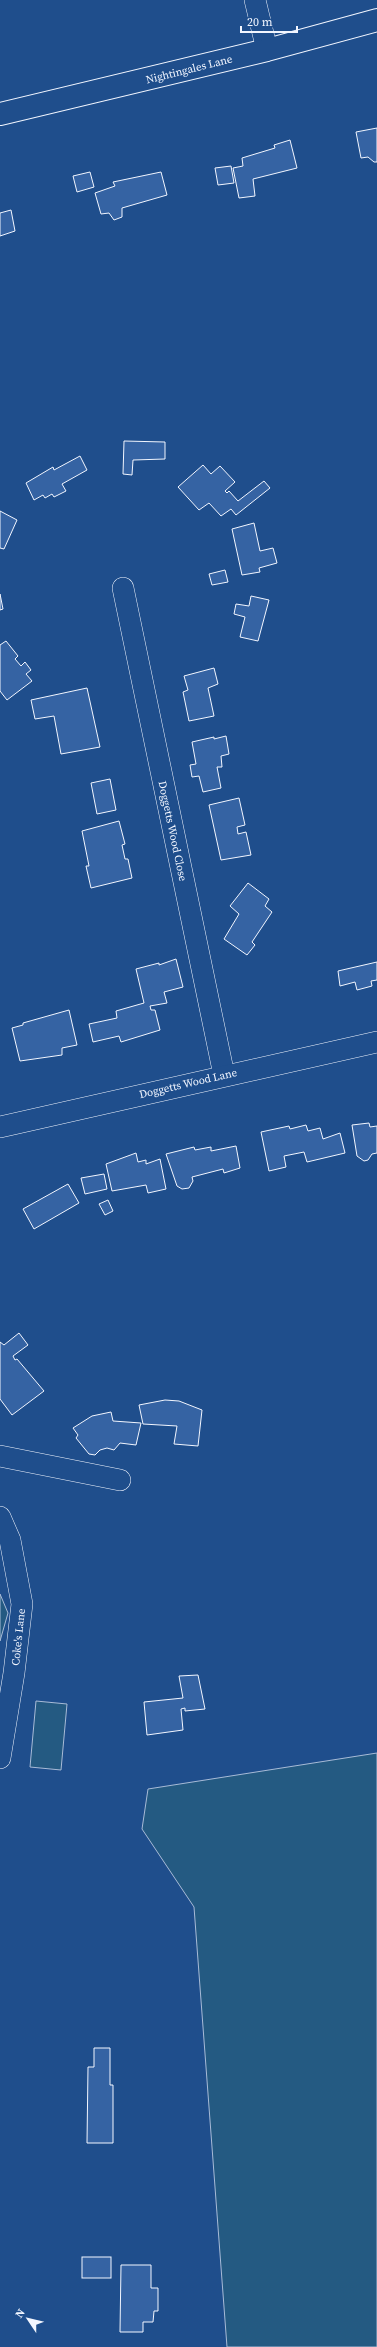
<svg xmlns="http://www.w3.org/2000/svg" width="377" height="2347" font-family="'Source Serif 4',serif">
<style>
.green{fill:#245a82;stroke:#a8bbd7}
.building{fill:#3563a3;stroke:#f2f6ff}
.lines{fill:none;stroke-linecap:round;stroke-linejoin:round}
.minor-casing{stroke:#f2f6ff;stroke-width:22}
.major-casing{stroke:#f2f6ff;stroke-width:24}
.minor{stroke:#1f4e8c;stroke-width:21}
.major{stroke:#1f4e8c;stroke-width:22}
.labels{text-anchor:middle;stroke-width:3;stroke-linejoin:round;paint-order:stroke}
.street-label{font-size:11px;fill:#f2f6ff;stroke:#1f4e8c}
</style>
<rect width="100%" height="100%" fill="#1f4e8c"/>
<!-- green -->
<g class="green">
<path d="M0,1594l8,19 -8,28z"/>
<path d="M36,1701l31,3 -6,66 -31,-3z"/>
<path d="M377,1753v594h-150l-33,-440 -52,-78 6,-40z"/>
</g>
<!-- building -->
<g class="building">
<path d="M377,128v34h-3l-6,-5 -7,1 -5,-26z"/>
<path d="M290,140l7,28 -44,11 2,17 -16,2 -6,-30 10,-2 -1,-8 33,-10 -1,-3z"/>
<path d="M231,166l3,17 -16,2 -3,-17z"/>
<path d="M90,172l4,15 -17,5 -4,-16z"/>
<path d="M161,172l6,23 -45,13v9l-8,3 -5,-7 -8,1 -6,-21 20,-7 -2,-4z"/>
<path d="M11,210l4,21 -15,5v-23z"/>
<path d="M124,441l41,1v17l-32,1 -1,15 -9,-1z"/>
<path d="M80,456l7,14 -25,14 4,7 -12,6 -2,-3 -7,4 -2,-3 -9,5 -8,-17 27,-16 1,3z"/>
<path d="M203,465l8,9 9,-8 15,16 -10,9 2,2 2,-2 9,10 26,-20 6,7 -34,27 -5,-6 -10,7 -12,-13 -10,7 -21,-23z"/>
<path d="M0,511l17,9 -13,29 -4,-1z"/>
<path d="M254,523l6,28 13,-3 4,15 -18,5 1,4 -18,3 -10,-46z"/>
<path d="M225,570l3,12 -16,3 -3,-11z"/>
<path d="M0,594l3,15 -3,1z"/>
<path d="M251,596l18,4 -11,41 -18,-4 5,-20 -11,-3 2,-10 13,2z"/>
<path d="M6,641l12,15 -3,3 6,7 4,-4 6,8 -5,4 6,7 -25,19 -7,-9v-46z"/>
<path d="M214,668l4,16 -10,4 6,28 -25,5 -6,-29 5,-2 -4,-14z"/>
<path d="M87,688l13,59 -39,7 -7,-38 -19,3 -4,-19z"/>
<path d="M226,736l3,18 -8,2 1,11h-5l4,21 -18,4 -4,-16 -7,1 -2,-12 6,-1 -4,-22 22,-5v2z"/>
<path d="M110,779l6,31 -19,4 -6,-31z"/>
<path d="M239,798l6,27 -8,2 1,7 8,-2 5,23 -30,5 -12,-55z"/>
<path d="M119,821l6,23 -3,1 3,14h3l4,19 -41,10 -5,-22h3l-7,-35z"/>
<path d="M248,883l21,16 -4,7 7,6 -20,30 3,3 -8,10 -23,-16 15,-25 -9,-8z"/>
<path d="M176,959l7,28 -19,5 3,11 -17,3 1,4h4l5,20 -39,12 -2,-6 -26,6 -4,-18 28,-6 -1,-7 28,-8 -8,-34 23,-6v2z"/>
<path d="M377,962v18l-6,1 1,5 -15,4 -2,-8 -15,4 -2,-15z"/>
<path d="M69,1010l8,35 -15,3v7l-42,6 -8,-33 11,-3v-2z"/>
<path d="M369,1123l1,4 7,-1v27l-5,1 -4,6 -4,1 -7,-5 -5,-31z"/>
<path d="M306,1125l2,6 12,-3 3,11 17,-6 5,20 -38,9 -3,-10 -20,4 2,11 -17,4 -8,-39 28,-6 1,3z"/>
<path d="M236,1146l4,22 -16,5 -1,-4 -31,8 1,4 -4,7 -7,1 -5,-3 -11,-32 28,-7 1,3 16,-3v4z"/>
<path d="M136,1153l2,9 8,-2v4l14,-5 6,30 -18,4 -2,-8 -34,6 -6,-27z"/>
<path d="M104,1174l3,15 -22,5 -4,-16z"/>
<path d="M68,1184l11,19 -45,26 -11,-20z"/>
<path d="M108,1200l5,11 -8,4 -6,-11z"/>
<path d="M19,1333l9,12 -15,11 2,4 2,-1 27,32 -32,24 -12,-16v-57l4,3z"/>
<path d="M165,1400l14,1 23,9 -4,36 -24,-2 3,-18 -34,-2 -4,-19z"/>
<path d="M111,1412l2,9 28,2 -5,22 -16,-2 -6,7 -7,-2 -7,2 -5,5 -6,-1 -13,-16 2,-3 -5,-7 19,-12z"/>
<path d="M198,1675l7,34 -20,2v-3l-4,1 2,21 -36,5 -3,-33 39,-4 -4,-22z"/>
<path d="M94,2048h16v37h3v58h-26l1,-76h6z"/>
<rect x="82" y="2257" width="29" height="21"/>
<path d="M121,2265h30v23h7v23h-4l-1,11h-10v10h-23z"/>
</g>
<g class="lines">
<defs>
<g id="minor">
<path d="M255,0l12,50"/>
<path d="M123,588l101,487"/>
<path d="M0,1127l377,-85"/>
<path d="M0,1456l120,24"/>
<path d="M0,1517l10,23 12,64 -8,69 -14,85"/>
</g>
<path id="major" d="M0,114l267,-64 110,-30"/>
</defs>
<!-- minor casing -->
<use href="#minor" class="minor-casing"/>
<!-- major casing -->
<use href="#major" class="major-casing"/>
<!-- minor -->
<use href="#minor" class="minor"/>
<!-- major -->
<use href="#major" class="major"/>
</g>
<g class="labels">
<!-- street labels -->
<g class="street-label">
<text transform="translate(189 69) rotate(-14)" y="4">Nightingales Lane</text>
<text transform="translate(173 831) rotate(78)" y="4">Doggetts Wood Close</text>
<text transform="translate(188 1083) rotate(-13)" y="4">Doggetts Wood Lane</text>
<text transform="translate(18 1637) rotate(-84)" y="4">Coke's Lane</text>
</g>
</g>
<!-- north arrow -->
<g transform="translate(28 2319) rotate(305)" stroke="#1f4e8c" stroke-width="3" paint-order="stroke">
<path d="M0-3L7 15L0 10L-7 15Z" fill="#f2f6ff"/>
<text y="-6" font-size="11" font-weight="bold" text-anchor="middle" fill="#f2f6ff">N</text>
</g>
<!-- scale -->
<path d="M241 26v6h56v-6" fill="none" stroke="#f2f6ff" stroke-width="2"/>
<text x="247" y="26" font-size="12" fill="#f2f6ff" stroke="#1f4e8c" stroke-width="3" paint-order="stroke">20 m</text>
</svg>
